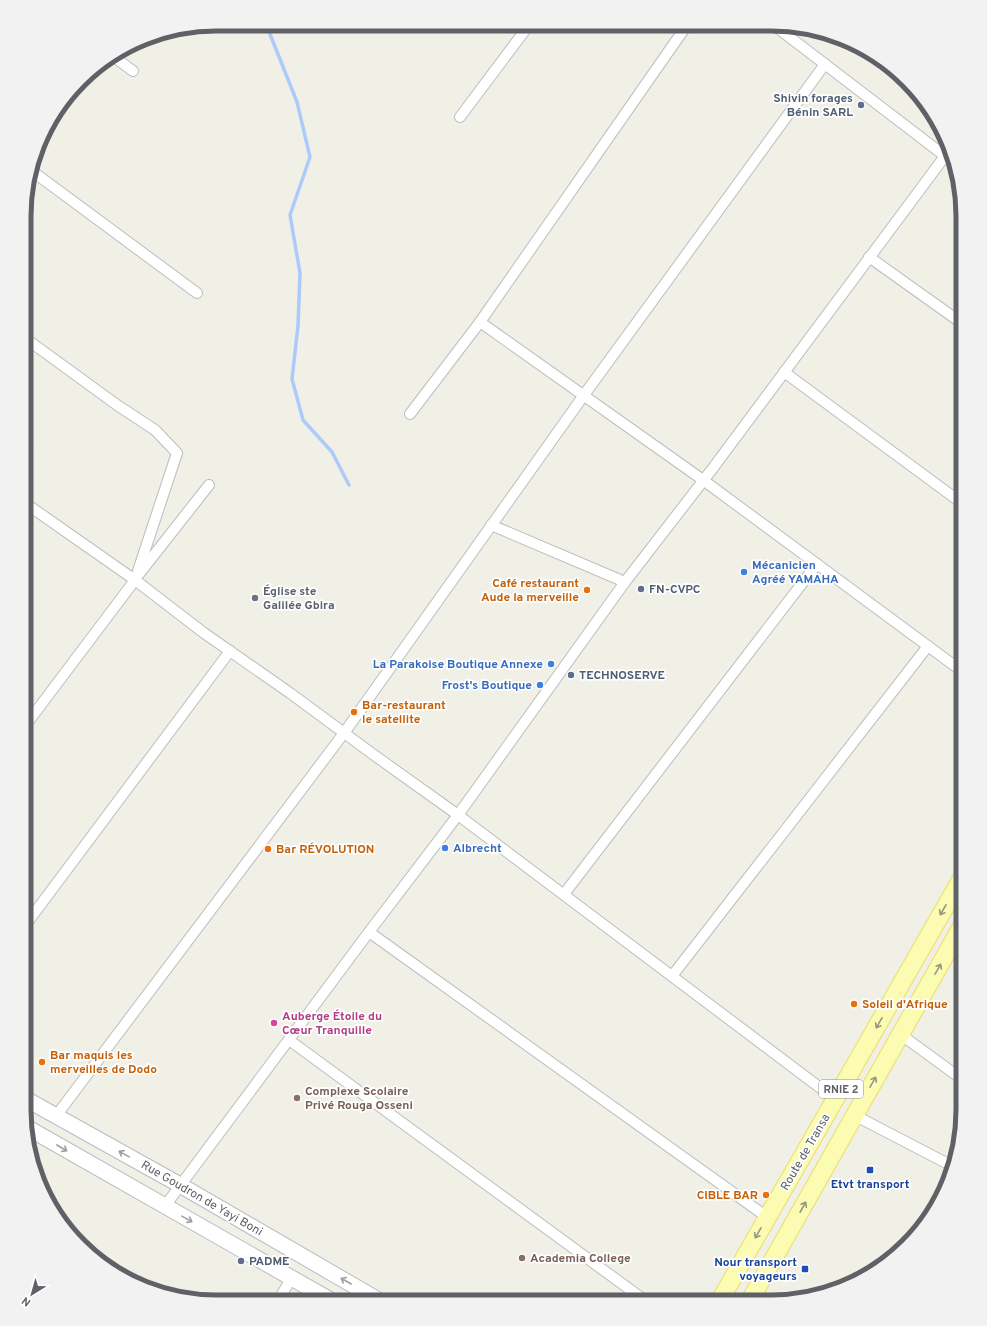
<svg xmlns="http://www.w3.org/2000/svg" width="987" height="1326" font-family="Overpass,sans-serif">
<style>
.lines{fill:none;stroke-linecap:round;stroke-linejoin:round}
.stream{stroke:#accbfb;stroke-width:3.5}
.street-casing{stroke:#bcbdc2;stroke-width:12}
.secondary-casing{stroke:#bbbcc2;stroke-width:17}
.primary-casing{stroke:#ecdd65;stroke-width:19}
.street{stroke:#fff;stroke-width:10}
.secondary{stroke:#fff;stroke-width:15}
.primary{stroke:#fbfcb1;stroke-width:17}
.oneway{stroke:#969781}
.oneway2{stroke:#9fa0a4}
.service-dot{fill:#5c6f8a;stroke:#fff;stroke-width:1.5}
.shop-dot{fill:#3f7fe0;stroke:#fff;stroke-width:1.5}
.food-dot{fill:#e8710a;stroke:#fff;stroke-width:1.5}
.worship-dot{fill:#6b7280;stroke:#fff;stroke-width:1.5}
.hotel-dot{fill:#d1479c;stroke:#fff;stroke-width:1.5}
.education-dot{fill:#8d6e63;stroke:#fff;stroke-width:1.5}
.transit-dot{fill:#1a4fb4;stroke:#fff;stroke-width:1.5}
.labels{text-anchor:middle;stroke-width:3.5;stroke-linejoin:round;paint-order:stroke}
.shield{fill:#fff;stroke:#8f9095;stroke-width:1}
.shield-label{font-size:11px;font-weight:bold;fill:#5f6167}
.service-label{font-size:12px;font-weight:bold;fill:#4e5e75;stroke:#fff;text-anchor:start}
.shop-label{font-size:12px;font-weight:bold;fill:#366cbe;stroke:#fff;text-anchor:start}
.food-label{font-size:12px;font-weight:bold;fill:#c56008;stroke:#fff;text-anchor:start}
.worship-label{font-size:12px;font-weight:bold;fill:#5b616d;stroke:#fff;text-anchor:start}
.hotel-label{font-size:12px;font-weight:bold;fill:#b23c85;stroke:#fff;text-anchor:start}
.education-label{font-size:12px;font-weight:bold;fill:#785e54;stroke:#fff;text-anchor:start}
.street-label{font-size:12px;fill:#5f6167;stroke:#fff}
.transit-label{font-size:12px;font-weight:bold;fill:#164399;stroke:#fff}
.rim{fill:none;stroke:#5f6167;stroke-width:5}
</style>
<rect width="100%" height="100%" fill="#f0f0e7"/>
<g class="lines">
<!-- stream -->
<path class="stream" d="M266,24l31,78 13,55 -20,58 10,58 -2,53 -6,53 11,41 29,32 17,33"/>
<defs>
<g id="street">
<path d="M360,26l1,-2"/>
<path d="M775,26l170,130 5,5"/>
<path d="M114,57l19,14"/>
<path d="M460,117l69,-92"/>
<path d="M32,171l165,122"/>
<path d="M869,257l94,67"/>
<path d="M480,322l223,158 260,192"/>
<path d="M25,338l92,67 38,25 22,23 -42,127"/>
<path d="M784,372l179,132"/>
<path d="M410,414l70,-92 207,-297"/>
<path d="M25,503l110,77"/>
<path d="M491,525l134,57"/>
<path d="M139,574l70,-89"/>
<path d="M25,726l110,-146 69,53 86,60 84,62 84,60 377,284"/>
<path d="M564,894l253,-330"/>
<path d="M24,927l206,-276"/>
<path d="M369,932l398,285"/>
<path d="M672,976l256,-330"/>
<path d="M900,1034l63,46"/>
<path d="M289,1040l358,262"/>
<path d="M854,1115l100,52"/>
<path d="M56,1116l288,-383 240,-338 241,-331"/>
<path d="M165,1206l204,-274 89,-117 167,-233 88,-114 235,-316"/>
<path d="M278,1301l14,-24"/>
</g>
<g id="secondary">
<path d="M24,1098l156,87 200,116"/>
<path d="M28,1128l304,173"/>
</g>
<g id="primary">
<path d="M719,1302l244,-426"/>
<path d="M749,1302l214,-378"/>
</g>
</defs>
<!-- street casing -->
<use href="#street" class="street-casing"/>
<!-- secondary casing -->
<use href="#secondary" class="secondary-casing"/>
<!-- primary casing -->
<use href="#primary" class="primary-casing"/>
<!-- street -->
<use href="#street" class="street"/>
<!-- secondary -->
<use href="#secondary" class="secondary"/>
<!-- primary -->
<use href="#primary" class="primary"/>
</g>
<!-- one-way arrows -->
<defs><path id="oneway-shaft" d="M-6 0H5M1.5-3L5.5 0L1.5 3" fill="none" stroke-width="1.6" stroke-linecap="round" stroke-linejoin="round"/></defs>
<g class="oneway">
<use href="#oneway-shaft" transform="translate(943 910) rotate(120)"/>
<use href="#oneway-shaft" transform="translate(938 969) rotate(-60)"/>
<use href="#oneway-shaft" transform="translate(879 1023) rotate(120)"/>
<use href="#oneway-shaft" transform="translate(873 1082) rotate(-60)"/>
<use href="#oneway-shaft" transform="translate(803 1207) rotate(-61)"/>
<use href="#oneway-shaft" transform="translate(758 1233) rotate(120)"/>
</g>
<g class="oneway2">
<use href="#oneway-shaft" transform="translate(62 1148) rotate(30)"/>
<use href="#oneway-shaft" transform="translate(124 1154) rotate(-151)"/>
<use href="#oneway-shaft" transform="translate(187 1219) rotate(29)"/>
<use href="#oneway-shaft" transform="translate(346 1281) rotate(-150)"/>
</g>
<!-- markers -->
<g class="service-dot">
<circle cx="861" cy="105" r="4"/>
<circle cx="641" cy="589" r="4"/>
<circle cx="571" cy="675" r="4"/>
<circle cx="241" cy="1261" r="4"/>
</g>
<g class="shop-dot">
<circle cx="744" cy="572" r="4"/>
<circle cx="551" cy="664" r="4"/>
<circle cx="540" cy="685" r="4"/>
<circle cx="445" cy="848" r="4"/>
</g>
<g class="food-dot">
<circle cx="587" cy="590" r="4"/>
<circle cx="354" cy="712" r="4"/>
<circle cx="268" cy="849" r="4"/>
<circle cx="854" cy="1004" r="4"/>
<circle cx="42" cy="1062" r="4"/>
<circle cx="766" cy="1195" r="4"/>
</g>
<circle class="worship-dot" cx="255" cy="598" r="4"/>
<circle class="hotel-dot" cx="274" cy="1023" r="4"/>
<g class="education-dot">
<circle cx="297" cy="1098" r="4"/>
<circle cx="522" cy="1258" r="4"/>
</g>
<g class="transit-dot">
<rect x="866" y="1166" width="8" height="8" rx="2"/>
<rect x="801" y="1265" width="8" height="8" rx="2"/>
</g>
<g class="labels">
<!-- shield labels -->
<rect class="shield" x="819" y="1080" width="44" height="18" rx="3"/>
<g class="shield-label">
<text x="841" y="1093">RNIE 2</text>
</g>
<!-- service labels -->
<g class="service-label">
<text x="853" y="102" text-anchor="end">Shivin forages<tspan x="853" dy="14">Bénin SARL</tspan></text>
<text x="649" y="593">FN-CVPC</text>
<text x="579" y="679">TECHNOSERVE</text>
<text x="249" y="1265">PADME</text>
</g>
<!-- shop labels -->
<g class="shop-label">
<text x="752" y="569">Mécanicien<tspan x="752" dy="14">Agréé YAMAHA</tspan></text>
<text x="543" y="668" text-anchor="end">La Parakoise Boutique Annexe</text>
<text x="532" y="689" text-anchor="end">Frost's Boutique</text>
<text x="453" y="852">Albrecht</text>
</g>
<!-- food labels -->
<g class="food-label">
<text x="579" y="587" text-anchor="end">Café restaurant<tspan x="579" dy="14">Aude la merveille</tspan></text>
<text x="362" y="709">Bar-restaurant<tspan x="362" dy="14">le satellite</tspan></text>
<text x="276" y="853">Bar RÉVOLUTION</text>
<text x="862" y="1008">Soleil d'Afrique</text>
<text x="50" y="1059">Bar maquis les<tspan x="50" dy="14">merveilles de Dodo</tspan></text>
<text x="758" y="1199" text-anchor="end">CIBLE BAR</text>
</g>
<!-- worship labels -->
<g class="worship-label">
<text x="263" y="595">Église ste<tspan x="263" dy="14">Galilée Gbira</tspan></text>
</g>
<!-- hotel labels -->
<g class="hotel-label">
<text x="282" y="1020">Auberge Étoile du<tspan x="282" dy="14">Cœur Tranquille</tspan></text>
</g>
<!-- education labels -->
<g class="education-label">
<text x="305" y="1095">Complexe Scolaire<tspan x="305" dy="14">Privé Rouga Osseni</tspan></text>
<text x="530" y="1262">Academia College</text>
</g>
<!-- street labels -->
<g class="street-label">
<text transform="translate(805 1152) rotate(-60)" y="4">Route de Transa</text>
<text transform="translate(202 1198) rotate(30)" y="4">Rue Goudron de Yayi Boni</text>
</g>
<!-- transit labels -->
<g class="transit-label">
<text x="870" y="1188">Etvt transport</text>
<text x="797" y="1266" text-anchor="end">Nour transport<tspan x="797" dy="14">voyageurs</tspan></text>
</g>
</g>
<!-- crop -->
<path d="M0 0H987V1326H0ZM216 31H771A185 185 0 0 1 956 216V1110A185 185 0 0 1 771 1295H216A185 185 0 0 1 31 1110V216A185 185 0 0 1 216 31Z" fill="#f2f2f3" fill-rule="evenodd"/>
<path class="rim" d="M216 31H771A185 185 0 0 1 956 216V1110A185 185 0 0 1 771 1295H216A185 185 0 0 1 31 1110V216A185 185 0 0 1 216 31Z"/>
<!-- north arrow -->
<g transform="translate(32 1294) rotate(217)" stroke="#ffffff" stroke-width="3" paint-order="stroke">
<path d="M0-3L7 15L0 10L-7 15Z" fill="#5f6167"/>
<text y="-6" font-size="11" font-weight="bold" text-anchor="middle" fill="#5f6167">N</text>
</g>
</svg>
